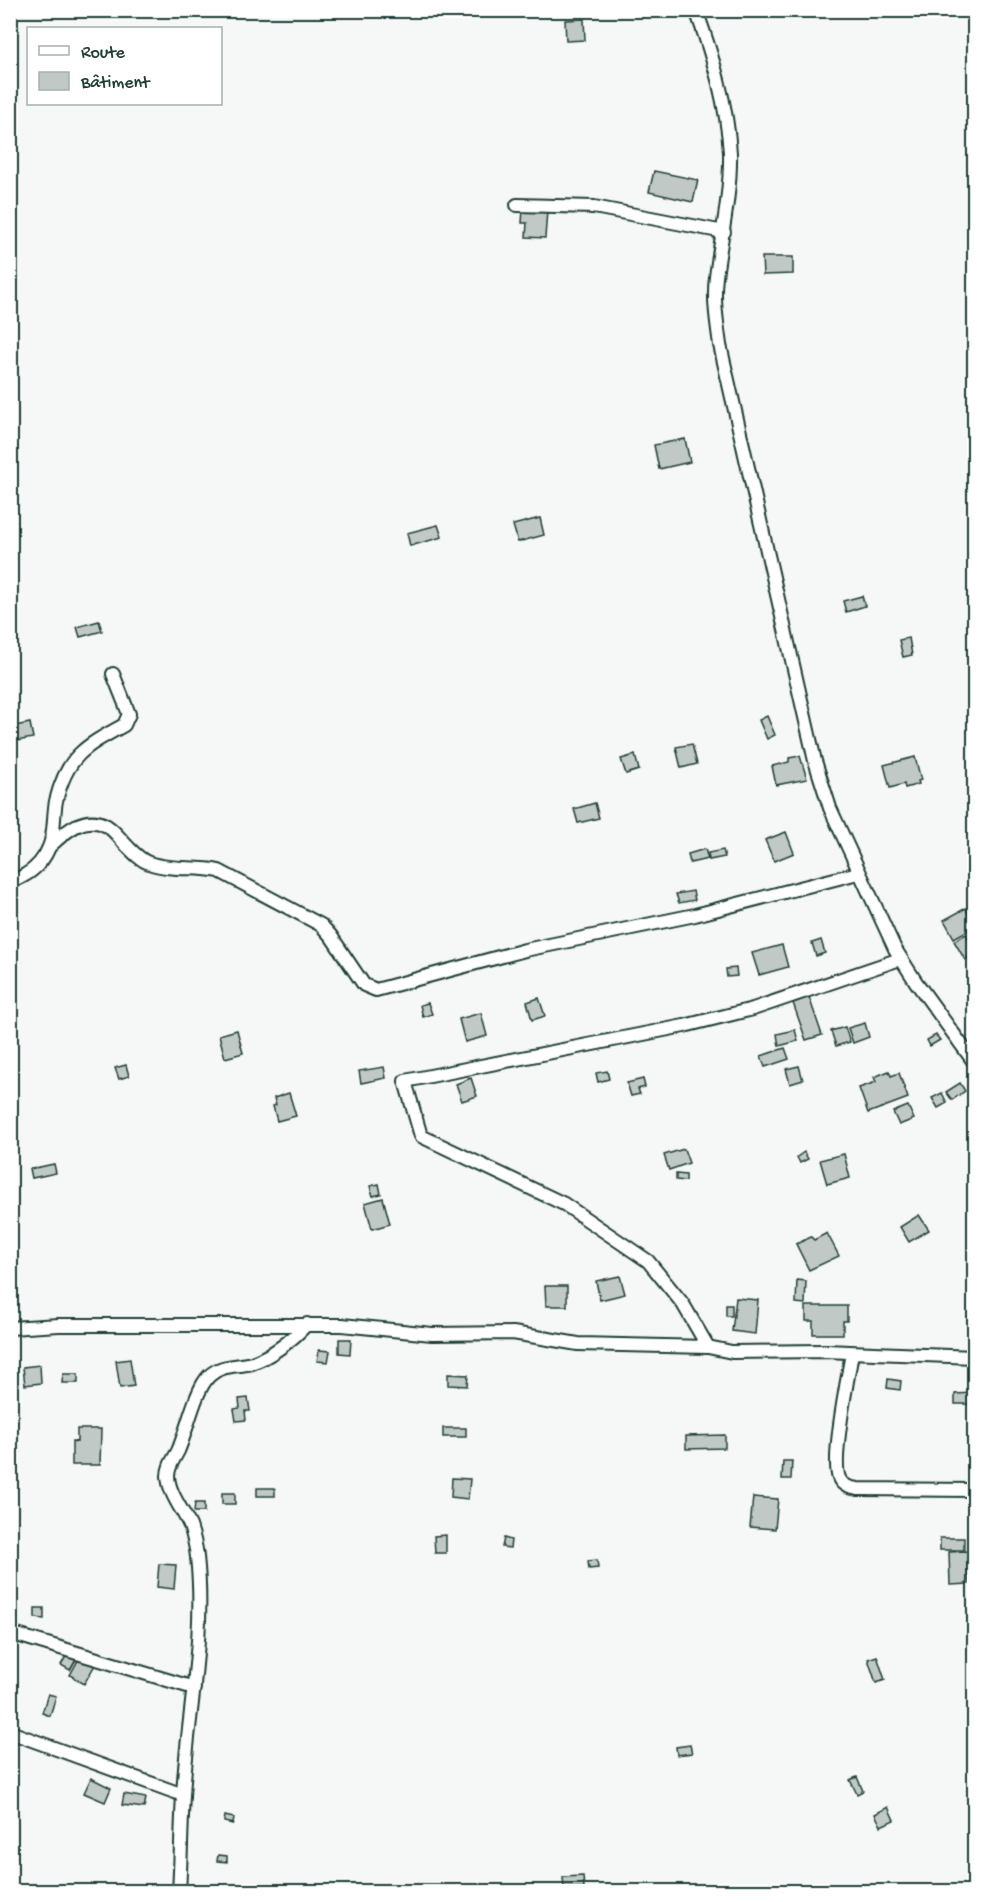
<svg xmlns="http://www.w3.org/2000/svg" width="985" height="1902" font-family="'Gochi Hand',sans-serif">
<style>
.building{fill:#c0c9c6;stroke:#1f3d34;stroke-width:1.5}
.lines{fill:none;stroke-linecap:round;stroke-linejoin:round}
.minor-casing{stroke:#1f3d34;stroke-width:16}
.minor{stroke:#fff;stroke-width:12}
</style>
<rect width="100%" height="100%" fill="#f6f7f7"/>
<filter id="ink" filterUnits="userSpaceOnUse"><feTurbulence type="fractalNoise" baseFrequency=".0167" numOctaves="2"/><feDisplacementMap in="SourceGraphic" scale="12" xChannelSelector="R" yChannelSelector="G"/><feConvolveMatrix kernelMatrix="1 2 1 2 8 2 1 2 1" color-interpolation-filters="sRGB"/></filter>
<g filter="url(#ink)">
<!-- building -->
<g class="building">
<path d="M584,19l1,21 -19,1 -1,-21z"/>
<path d="M654,171l44,9 -5,22 -44,-10z"/>
<path d="M523,209l24,1 -2,28 -19,-1 1,-14h-5z"/>
<path d="M762,257h31v17l-30,1z"/>
<path d="M685,439l5,23 -31,7 -5,-24z"/>
<path d="M540,518l4,17 -26,7 -5,-17z"/>
<path d="M438,525l4,12 -32,9 -3,-13z"/>
<path d="M862,596l3,10 -19,6 -3,-11z"/>
<path d="M99,621l3,10 -22,6 -3,-10z"/>
<path d="M909,638l3,17 -9,2 -4,-17z"/>
<path d="M767,716l8,19 -8,4 -8,-19z"/>
<path d="M30,723l3,15 -22,4 -1,-15z"/>
<path d="M692,744l5,20 -16,4 -5,-21z"/>
<path d="M635,755l4,15 -13,4 -5,-15z"/>
<path d="M800,756l7,23 -31,6 -4,-19 17,-4v-4z"/>
<path d="M915,757l6,23 -3,1 1,3 -14,4 -1,-4 -14,4 -6,-23z"/>
<path d="M595,803l4,15 -21,5 -4,-14z"/>
<path d="M786,832l8,21 -20,8 -9,-21z"/>
<path d="M705,849l3,10 -18,4 -2,-9z"/>
<path d="M723,850l2,7 -16,3 -1,-7z"/>
<path d="M693,891l2,9 -16,3 -3,-9z"/>
<path d="M966,908l8,19 -20,11 -10,-18z"/>
<path d="M966,934l8,14v6l-9,6 -11,-19z"/>
<path d="M821,940l4,13 -9,3 -4,-13z"/>
<path d="M782,945l6,22 -29,8 -7,-22z"/>
<path d="M736,968l1,8 -10,1 -1,-8z"/>
<path d="M809,997l13,38 -16,5 -13,-37z"/>
<path d="M539,998l6,18 -13,4 -5,-18z"/>
<path d="M428,1003l4,11 -9,3 -3,-12z"/>
<path d="M481,1013l6,23 -22,6 -6,-23z"/>
<path d="M865,1023l4,14 -16,6 -5,-15z"/>
<path d="M845,1027l5,15 -14,4 -5,-15z"/>
<path d="M237,1030l6,23 -18,5 -6,-23z"/>
<path d="M795,1030l3,11 -19,5 -2,-12z"/>
<path d="M936,1035l4,5 -10,6 -3,-6z"/>
<path d="M785,1048l4,11 -24,8 -4,-11z"/>
<path d="M126,1065l3,11 -10,3 -4,-11z"/>
<path d="M799,1066l4,14 -13,4 -4,-15z"/>
<path d="M384,1067l2,11 -25,5 -2,-12z"/>
<path d="M607,1071l2,8 -11,3 -2,-9z"/>
<path d="M889,1071l2,5 8,-3 9,25 -40,15 -9,-25 17,-6 -2,-5z"/>
<path d="M471,1078l6,18 -15,5 -6,-17z"/>
<path d="M643,1079l2,8 -7,2 2,5 -9,2 -4,-13z"/>
<path d="M960,1083l5,8 -13,9 -6,-8z"/>
<path d="M289,1093l7,23 -19,5 -4,-15 3,-1 -2,-7z"/>
<path d="M942,1093l5,10 -9,5 -6,-10z"/>
<path d="M908,1106l6,13 -15,6 -6,-13z"/>
<path d="M684,1149l5,14 -20,7 -5,-15z"/>
<path d="M804,1152l4,7 -8,4 -3,-6z"/>
<path d="M844,1154l6,24 -23,6 -7,-24z"/>
<path d="M54,1164l2,9 -24,5 -2,-9z"/>
<path d="M676,1174l10,1v6l-10,-1z"/>
<path d="M379,1184l2,10 -8,2 -3,-10z"/>
<path d="M383,1198l7,26 -18,5 -7,-26z"/>
<path d="M919,1215l10,15 -20,12 -9,-15z"/>
<path d="M827,1233l12,23 -30,14 -13,-26 15,-7 3,3z"/>
<path d="M620,1276l5,18 -25,6 -4,-19z"/>
<path d="M797,1280l9,1 -1,23 -9,-1z"/>
<path d="M545,1286h22v20h-21z"/>
<path d="M736,1298l22,2 -3,34 -23,-3z"/>
<rect x="726" y="1305" width="6" height="11"/>
<path d="M806,1306h41v15h-4v13h-30v-13h-7z"/>
<path d="M339,1339h12l-1,15 -11,-1z"/>
<path d="M319,1350l11,1 -2,11 -11,-1z"/>
<path d="M130,1359l4,27 -14,2 -4,-27z"/>
<path d="M40,1365l1,18 -16,2 -2,-18z"/>
<path d="M63,1374h15v9h-16z"/>
<path d="M448,1374l20,1 -1,11 -19,-1z"/>
<path d="M888,1379l13,2 -1,9 -13,-2z"/>
<path d="M974,1393v11h-19v-10z"/>
<path d="M248,1398l2,13h-5l1,9 -10,1 -2,-12 6,-1 -1,-9z"/>
<rect x="443" y="1428" width="23" height="9"/>
<path d="M77,1429h24l-1,36h-28v-24l5,1z"/>
<path d="M725,1435v13l-39,1v-13z"/>
<path d="M783,1461h9l-1,18h-9z"/>
<path d="M452,1478l18,1 -2,20 -17,-2z"/>
<rect x="257" y="1488" width="18" height="8"/>
<rect x="222" y="1493" width="13" height="11"/>
<path d="M753,1497l25,2 -3,30 -25,-2z"/>
<path d="M195,1503h9v9h-10z"/>
<path d="M446,1535v18h-11l-1,-17z"/>
<path d="M504,1538l7,2 -1,8 -8,-1z"/>
<rect x="940" y="1538" width="24" height="12"/>
<path d="M968,1551l1,33 -19,1 -1,-33z"/>
<path d="M597,1560l1,8 -9,1 -1,-8z"/>
<path d="M159,1564l17,1 -2,24 -17,-2z"/>
<path d="M35,1608h9v11l-9,-1z"/>
<path d="M69,1651l9,5 -8,14 -9,-5z"/>
<path d="M81,1655l15,8 -12,21 -14,-9z"/>
<path d="M877,1656l8,24 -9,3 -8,-24z"/>
<path d="M48,1694l8,2 -6,20 -8,-3z"/>
<path d="M690,1745l2,8 -15,2 -1,-8z"/>
<path d="M857,1777l6,14 -6,3 -7,-14z"/>
<path d="M91,1778l20,10 -6,14 -21,-9z"/>
<path d="M124,1794l22,4 -2,10 -22,-3z"/>
<path d="M888,1807l6,13 -13,6 -6,-12z"/>
<path d="M225,1816l9,2 -1,6 -9,-2z"/>
<path d="M218,1855l9,1v6l-10,-1z"/>
<path d="M583,1876l1,12 -20,1 -1,-12z"/>
</g>
<g class="lines">
<defs>
<g id="minor">
<path d="M696,10c17,47 31,94 34,143 1,40 -9,84 -14,124 -3,23 1,45 4,68l95,416 15,47 65,141 21,33 58,80"/>
<path d="M517,205l77,2 130,25"/>
<path d="M50,846c15,-14 35,-33 57,-20 8,5 14,14 20,20 7,7 13,14 22,17 22,8 48,3 70,8l102,54 10,11 33,49 12,5 149,-40 170,-35 163,-42"/>
<path d="M10,885c4,-6 9,-6 15,-10 11,-6 20,-17 24,-28 6,-13 4,-31 7,-46 11,-46 30,-55 68,-76l5,-11 -16,-40"/>
<path d="M10,1328l49,-3h283l90,9 81,-1 65,11 130,3 24,5 93,-1 149,6"/>
<path d="M708,1347l-25,-43 -35,-43 -84,-57 -143,-68 -16,-55 279,-55 69,-17 147,-50"/>
<path d="M852,1353c-4,24 -21,106 -13,125 3,8 11,10 19,11l116,1"/>
<path d="M17,1635l177,53"/>
<path d="M10,1732l173,63"/>
<path d="M179,1892c2,-32 2,-64 4,-96 4,-80 23,-159 14,-239 -1,-10 -4,-22 -7,-31 -7,-16 -21,-32 -22,-50 0,-10 6,-17 10,-25 9,-20 17,-61 31,-75 12,-12 28,-9 43,-13 21,-8 40,-23 55,-39"/>
</g>
</defs>
<!-- minor casing -->
<use href="#minor" class="minor-casing"/>
<!-- minor -->
<use href="#minor" class="minor"/>
</g>
</g>
<!-- margin -->
<rect width="985" height="1902" fill="none" stroke="#fff" stroke-width="36"/>
<rect x="18" y="18" width="949" height="1866" fill="none" stroke="#1f3d34" stroke-width="2" filter="url(#ink)"/>
<!-- legend -->
<rect x="27" y="27" width="195" height="78" fill="#ffffff" stroke="#a5b1ae" stroke-width="1.5"/>
<rect x="39" y="46" width="30" height="9" fill="#ffffff" stroke="#a5b1ae" stroke-width="1.5"/>
<text x="81" y="57" font-size="18" fill="#1f3d34">Route</text>
<rect x="39" y="72" width="30" height="18" fill="#c0c9c6" stroke="#a5b1ae" stroke-width="1.5"/>
<text x="81" y="87" font-size="18" fill="#1f3d34">Bâtiment</text>
</svg>
